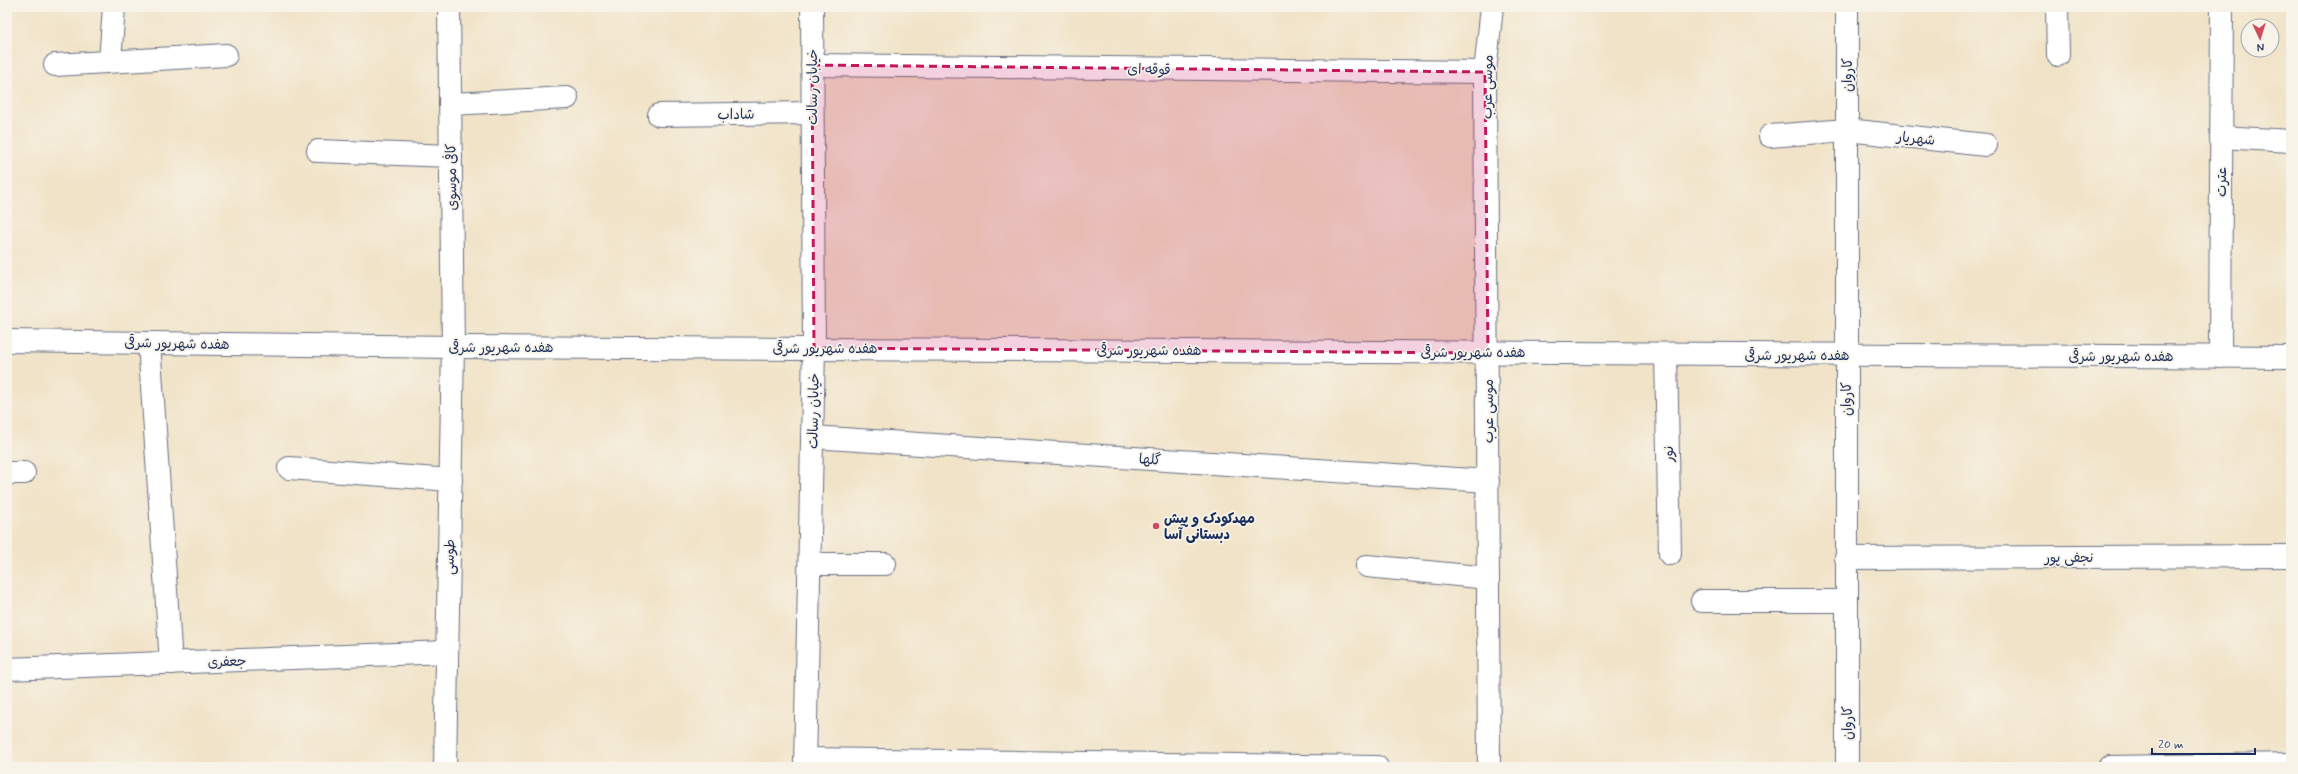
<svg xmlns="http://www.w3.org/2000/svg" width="2298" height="774" font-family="Mynerve,'Playpen Sans Arabic',sans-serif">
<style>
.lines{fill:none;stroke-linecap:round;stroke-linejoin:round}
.minor-casing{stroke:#666e83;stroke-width:24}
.minor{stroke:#fff;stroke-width:22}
.marked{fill:#c2185b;fill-opacity:0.2;stroke:#c2185b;stroke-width:3;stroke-dasharray:8 5;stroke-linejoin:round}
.poi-dot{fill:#d1495b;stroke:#f7f3e8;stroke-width:1.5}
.labels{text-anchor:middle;stroke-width:3.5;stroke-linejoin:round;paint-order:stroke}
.street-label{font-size:14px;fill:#1b2f5e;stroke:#f7f3e8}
.poi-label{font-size:14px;font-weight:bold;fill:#1b2f5e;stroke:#f7f3e8;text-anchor:start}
</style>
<rect width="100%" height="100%" fill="#f7f3e8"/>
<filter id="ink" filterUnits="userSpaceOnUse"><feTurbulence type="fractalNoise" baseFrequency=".025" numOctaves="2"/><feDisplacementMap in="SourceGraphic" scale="8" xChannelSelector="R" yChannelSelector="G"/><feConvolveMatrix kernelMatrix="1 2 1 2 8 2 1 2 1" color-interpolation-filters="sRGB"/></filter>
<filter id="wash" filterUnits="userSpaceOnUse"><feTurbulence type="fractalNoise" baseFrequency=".012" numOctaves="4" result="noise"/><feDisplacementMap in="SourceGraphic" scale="16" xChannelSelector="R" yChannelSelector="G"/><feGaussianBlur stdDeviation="0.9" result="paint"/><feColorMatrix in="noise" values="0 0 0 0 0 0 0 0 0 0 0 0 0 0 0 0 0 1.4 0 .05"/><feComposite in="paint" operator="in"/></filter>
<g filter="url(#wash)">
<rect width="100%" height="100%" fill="#f1e3c8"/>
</g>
<g filter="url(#ink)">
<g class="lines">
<defs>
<g id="minor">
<path d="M2057,7l1,48"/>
<path d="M110,61l4,-54"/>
<path d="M55,65l171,-10"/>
<path d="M812,65l673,7"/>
<path d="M450,104l117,-6"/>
<path d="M659,115l153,-2"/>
<path d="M1770,136l77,-6 139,15"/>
<path d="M2221,137l70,4"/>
<path d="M318,151l133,5"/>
<path d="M7,341l446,6 1838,10"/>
<path d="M149,343l22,320"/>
<path d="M1666,354l4,200"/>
<path d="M2220,357l2,-350"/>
<path d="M812,437l676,44"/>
<path d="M289,468l162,12"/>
<path d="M7,473h17"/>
<path d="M1846,558l445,-2"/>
<path d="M810,564h75"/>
<path d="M1367,566l121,12"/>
<path d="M1702,601h144"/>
<path d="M7,669l440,-17"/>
<path d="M805,759l572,8"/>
<path d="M445,767l8,-420 -4,-340"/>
<path d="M805,767l9,-419 -2,-341"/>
<path d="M1489,767l-4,-695 7,-65"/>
<path d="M1847,767v-760"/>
<path d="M2110,767l181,-3"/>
</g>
</defs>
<!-- minor casing -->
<use href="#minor" class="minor-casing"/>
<!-- minor -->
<use href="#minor" class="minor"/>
</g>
</g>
<!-- marked area -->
<path class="marked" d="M812,65l673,7 3,281 -674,-5z"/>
<!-- markers -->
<circle class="poi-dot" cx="1156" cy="526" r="4"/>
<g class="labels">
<!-- street labels -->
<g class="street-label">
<text transform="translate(1149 69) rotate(1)" y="5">قوقه ای</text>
<text transform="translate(1847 75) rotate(-90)" y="5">کاروان</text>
<text transform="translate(812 87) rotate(-90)" y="5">خیابان رسالت</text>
<text transform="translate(1487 87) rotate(-89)" y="5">موسی عرب</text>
<text transform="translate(736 114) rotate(-1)" y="5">شاداب</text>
<text transform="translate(1916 138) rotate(6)" y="5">شهریار</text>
<text transform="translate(451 177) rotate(-91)" y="5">کافی موسوی</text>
<text transform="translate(2221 182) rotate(-90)" y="5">عترت</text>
<text transform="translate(177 343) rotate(1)" y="5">هفده شهریور شرقی</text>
<text x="501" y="352">هفده شهریور شرقی</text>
<text x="825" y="353">هفده شهریور شرقی</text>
<text x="1149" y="355">هفده شهریور شرقی</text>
<text x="1473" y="357">هفده شهریور شرقی</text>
<text x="1797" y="360">هفده شهریور شرقی</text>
<text x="2121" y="361">هفده شهریور شرقی</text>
<text transform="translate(1846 399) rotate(-90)" y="5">کاروان</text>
<text transform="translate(813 411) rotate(-89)" y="5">خیابان رسالت</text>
<text transform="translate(1488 411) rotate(-90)" y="5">موسی عرب</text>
<text transform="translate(1668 454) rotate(-91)" y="5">نور</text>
<text transform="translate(1150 459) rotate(4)" y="5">گلها</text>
<text transform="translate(449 557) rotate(-89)" y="5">طوسی</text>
<text x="2069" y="562">نجفی پور</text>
<text transform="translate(227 661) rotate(-2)" y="5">جعفری</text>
<text transform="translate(1847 723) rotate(-90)" y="5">کاروان</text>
</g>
<!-- poi labels -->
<g class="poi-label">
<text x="1164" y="523">مهدکودک و پیش<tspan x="1164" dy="16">دبستانی آسا</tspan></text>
</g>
</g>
<!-- margin -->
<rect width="2298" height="774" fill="none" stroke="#f7f3e8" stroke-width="24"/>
<!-- north arrow -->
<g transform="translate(2260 38) rotate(176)"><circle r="19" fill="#f7f3e8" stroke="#9fa5b1"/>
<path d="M0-3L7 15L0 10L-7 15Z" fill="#d1495b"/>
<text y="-6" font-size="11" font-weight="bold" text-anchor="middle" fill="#1b2f5e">N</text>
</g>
<!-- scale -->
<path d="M2152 748v6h103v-6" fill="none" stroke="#1b2f5e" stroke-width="2"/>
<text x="2158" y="748" font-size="12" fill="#1b2f5e" stroke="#f7f3e8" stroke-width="3" paint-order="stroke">20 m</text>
</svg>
